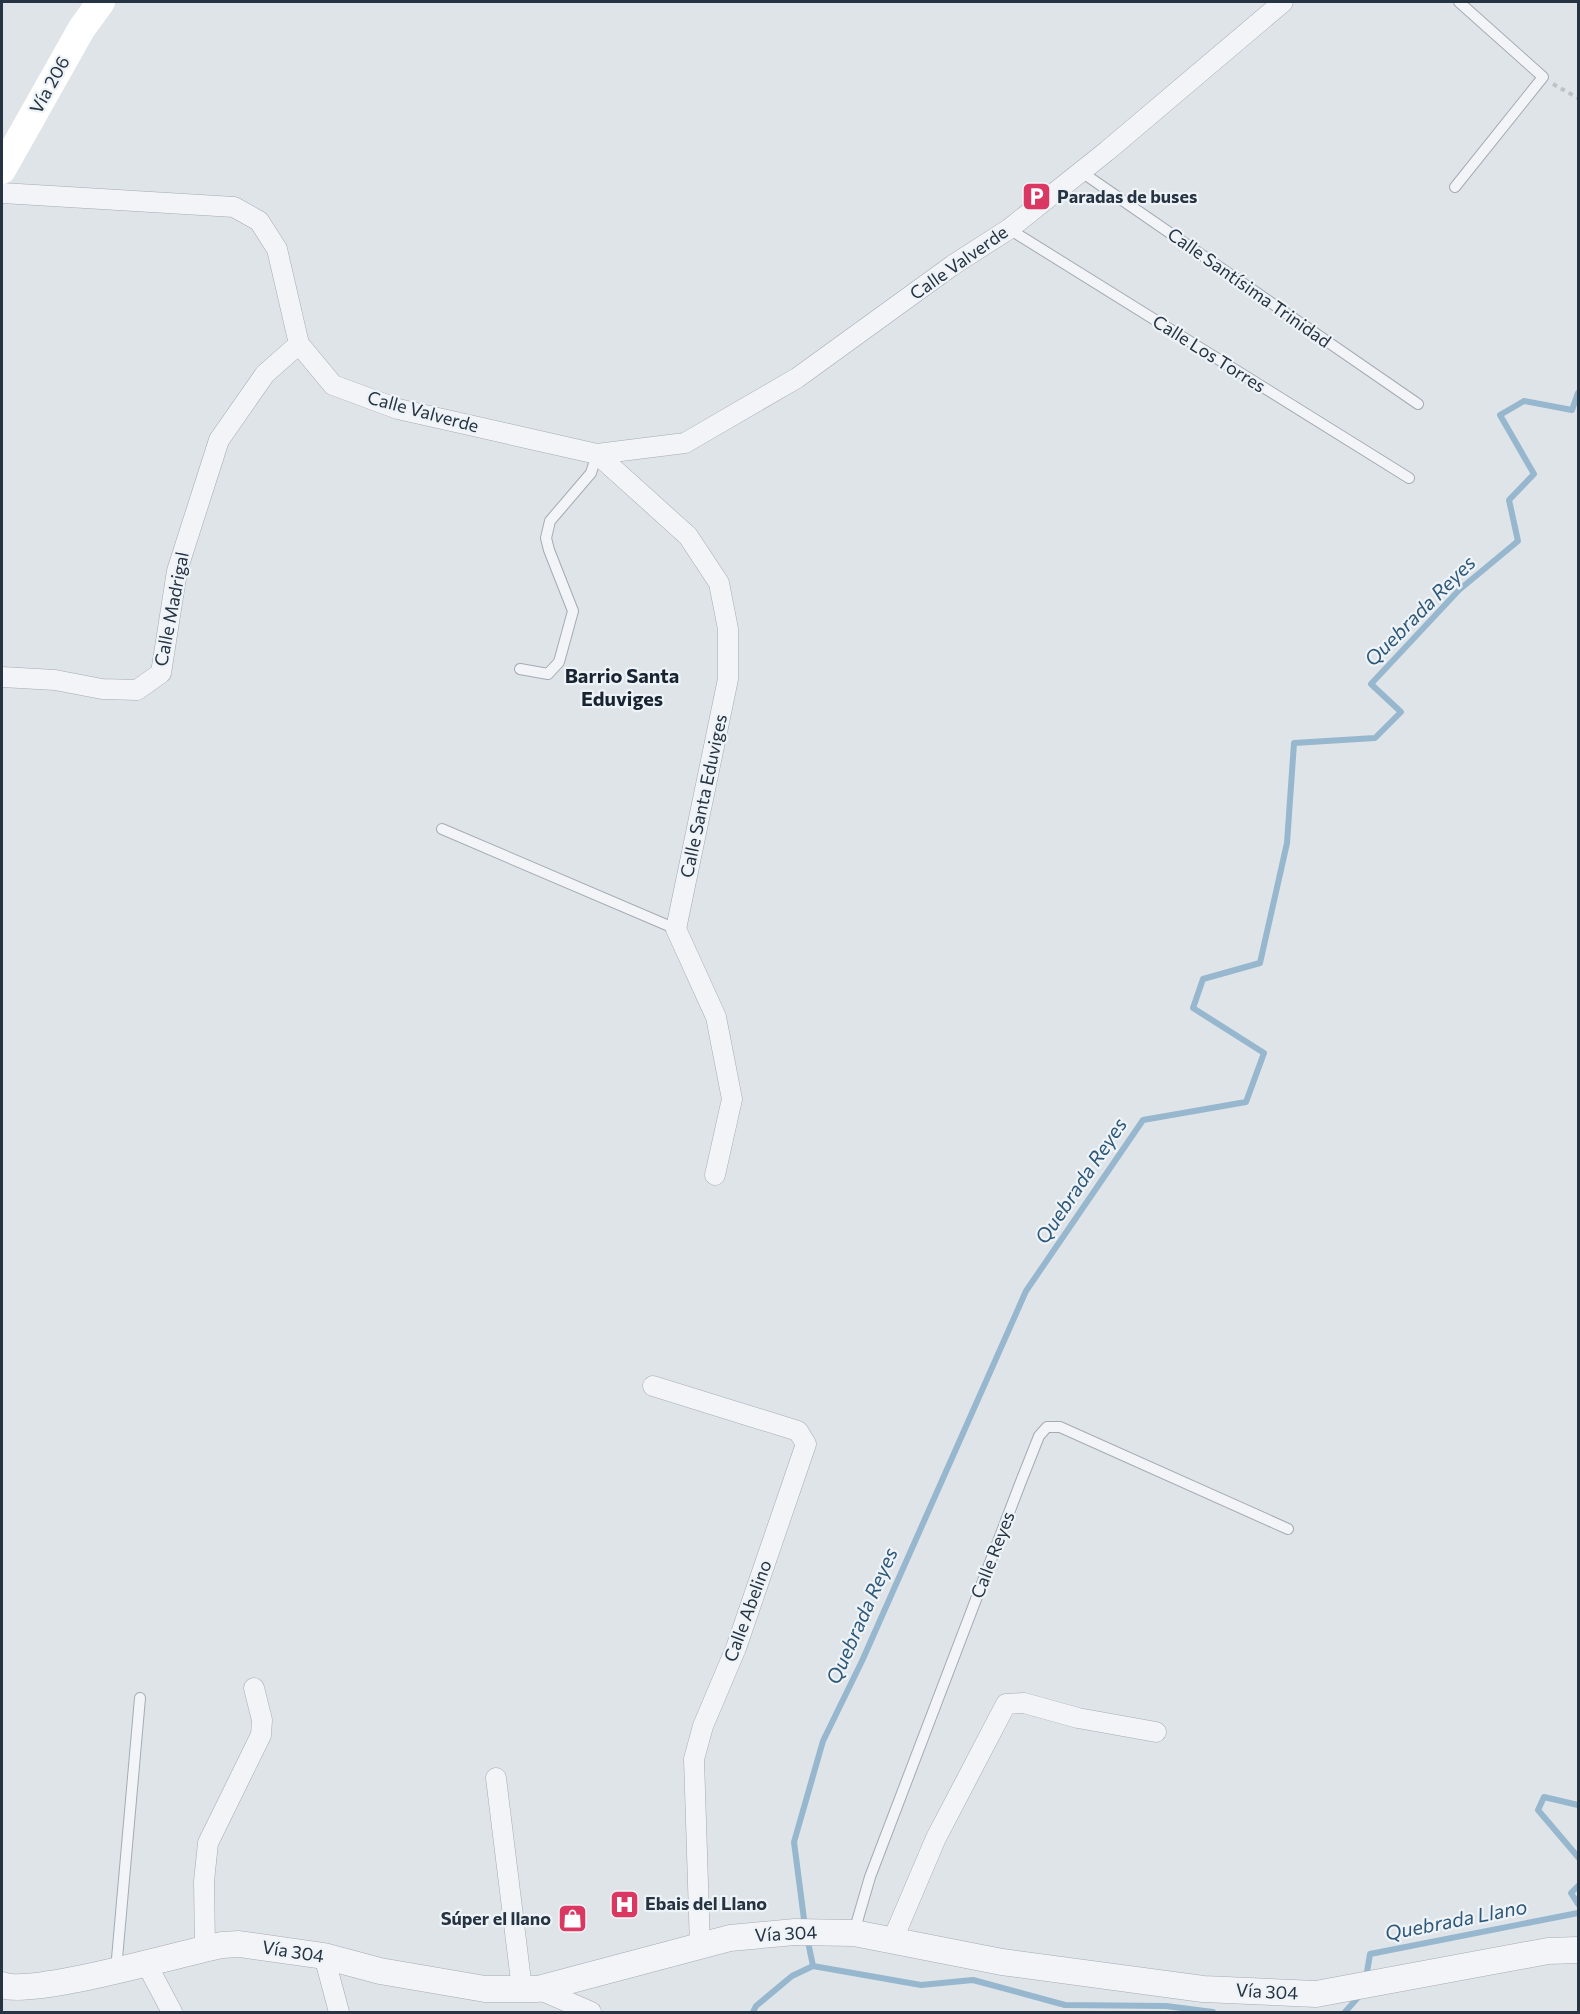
<svg xmlns="http://www.w3.org/2000/svg" width="1580" height="2014" font-family="Commissioner,sans-serif">
<style>
.lines{fill:none;stroke-linecap:round;stroke-linejoin:round}
.stream{stroke:#96b7cd;stroke-width:6}
.service-casing{stroke:#a4abb4;stroke-width:12}
.minor-casing{stroke:#a4abb4;stroke-width:21}
.tertiary-casing{stroke:#a4abb4;stroke-width:27}
.path{stroke:#bdc2c8;stroke-width:4;stroke-dasharray:4.5 4.5;stroke-linecap:butt}
.service{stroke:#f2f4f7;stroke-width:10}
.minor{stroke:#f2f4f7;stroke-width:20}
.tertiary{stroke:#f2f4f7;stroke-width:26}
.secondary{stroke:#fff;stroke-width:28}
.labels{text-anchor:middle;stroke-width:4.5;stroke-linejoin:round;paint-order:stroke}
.street-label{font-size:18px;fill:#263342;stroke:#eef3f7}
.poi-label{font-size:18px;font-weight:bold;fill:#263342;stroke:#eef3f7;text-anchor:start}
.water-label{font-size:20px;font-style:italic;fill:#2d5879;stroke:#eef3f7}
.neighbourhood-label{font-size:20px;font-weight:bold;fill:#192432;stroke:#eef3f7}
</style>
<rect width="100%" height="100%" fill="#dfe4e9"/>
<g class="lines">
<!-- stream -->
<g class="stream">
<path d="M1578,1805l-34,-8 -6,13 40,47"/>
<path d="M1578,1886l-7,7 7,11"/>
<path d="M805,1927l-11,-85 29,-101 39,-80 164,-370 117,-171 103,-18 18,-49 -71,-45 10,-29 57,-16 27,-120 7,-100 81,-5 26,-26 -30,-28 88,-94 59,-49 -9,-41 25,-26 -34,-59 24,-14 48,9 6,-17"/>
<path d="M807,1937l6,29"/>
<path d="M1366,1978l4,-24 208,-41"/>
<path d="M753,2012l3,-6 36,-30 21,-10 108,19 52,-5 92,25 101,1 47,6"/>
<path d="M1345,2012l17,-19"/>
</g>
<defs>
<g id="service">
<path d="M1080,171l338,233"/>
<path d="M1455,187l88,-110 -84,-75"/>
<path d="M1009,229l400,249"/>
<path d="M520,669l28,5 11,-12 14,-51 -24,-61 -3,-12 4,-17 41,-48 6,-19"/>
<path d="M442,829l234,100"/>
<path d="M854,1932l16,-55 150,-393 19,-48 8,-9h13l228,102"/>
<path d="M116,1970l24,-272"/>
</g>
<g id="minor">
<path d="M2,193l232,14 25,14 18,28 22,95 34,41 65,24 199,45 88,-11 112,-65 156,-113 56,-36 98,-78 176,-149"/>
<path d="M597,454l91,82 31,47 9,46v50l-52,250 40,88 16,82 -17,76"/>
<path d="M2,677l53,3 47,9 35,1 24,-17 16,-102 42,-131 46,-66 34,-30"/>
<path d="M653,1386l145,45 8,13 -70,204 -33,78 -9,33 6,187"/>
<path d="M496,1778l26,211"/>
<path d="M893,1939l43,-101 70,-134 18,-1 54,15 78,14"/>
<path d="M205,1948l-1,-67 4,-38 53,-108 1,-15 -8,-32"/>
<path d="M324,1956l15,56"/>
<path d="M146,1963l26,49"/>
<path d="M538,1989l53,23"/>
</g>
<path id="tertiary" d="M2,1985c31,12 179,-32 220,-40l17,-1 85,12 56,15 105,18h53l192,-51 65,-6 59,1 148,29 201,27 113,5 232,-43 30,-1"/>
</defs>
<!-- service casing -->
<use href="#service" class="service-casing"/>
<!-- minor casing -->
<use href="#minor" class="minor-casing"/>
<!-- tertiary casing -->
<use href="#tertiary" class="tertiary-casing"/>
<!-- path -->
<path class="path" d="M1553,84l25,14"/>
<!-- service -->
<use href="#service" class="service"/>
<!-- minor -->
<use href="#minor" class="minor"/>
<!-- tertiary -->
<use href="#tertiary" class="tertiary"/>
<!-- secondary -->
<path class="secondary" d="M2,170l80,-142 19,-26"/>
</g>
<!-- icons -->
<defs>
<symbol id="parking-square" viewBox="-11 -11 22 22"><rect x="-9" y="-9" width="18" height="18" rx="4" fill="#da3863" stroke="#eef3f7"/><path d="M-3.5-5.5H1a3.5 3.5 0 0 1 0 7H-1V5.5H-3.5ZM-1-3.4V-.6H.8a1.4 1.4 0 0 0 0-2.8Z" fill="#fff"/></symbol>
<symbol id="hospital-square" viewBox="-11 -11 22 22"><rect x="-9" y="-9" width="18" height="18" rx="4" fill="#da3863" stroke="#eef3f7"/><path d="M-5-5h3v3.5h4V-5h3V5h-3V1.5h-4V5h-3Z" fill="#fff"/></symbol>
<symbol id="shop-square" viewBox="-11 -11 22 22"><rect x="-9" y="-9" width="18" height="18" rx="4" fill="#da3863" stroke="#eef3f7"/><path d="M-5-2.5h2.3a2.7 3.5 0 0 1 5.4 0H5L5.5 6h-11ZM-1.5-2.5h3a1.5 2.3 0 0 0-3 0Z" fill="#fff"/></symbol>
</defs>
<g fill-rule="evenodd">
<use href="#parking-square" x="1020" y="180" width="33" height="33"/>
<use href="#hospital-square" x="608" y="1888" width="33" height="33"/>
<use href="#shop-square" x="556" y="1902" width="33" height="33"/>
</g>
<g class="labels">
<!-- street labels -->
<g class="street-label">
<text transform="translate(50 85) rotate(-61)" y="6">Vía 206</text>
<text transform="translate(959 263) rotate(-35)" y="6">Calle Valverde</text>
<text transform="translate(1249 288) rotate(35)" y="6">Calle Santísima Trinidad</text>
<text transform="translate(1209 354) rotate(32)" y="6">Calle Los Torres</text>
<text transform="translate(423 412) rotate(15)" y="6">Calle Valverde</text>
<text transform="translate(172 609) rotate(-79)" y="6">Calle Madrigal</text>
<text transform="translate(704 796) rotate(-78)" y="6">Calle Santa Eduviges</text>
<text transform="translate(993 1555) rotate(-69)" y="6">Calle Reyes</text>
<text transform="translate(748 1611) rotate(-70)" y="6">Calle Abelino</text>
<text transform="translate(786 1934) rotate(-3)" y="6">Vía 304</text>
<text transform="translate(293 1952) rotate(9)" y="6">Vía 304</text>
<text transform="translate(1267 1992) rotate(3)" y="6">Vía 304</text>
</g>
<!-- poi labels -->
<g class="poi-label">
<text x="1057" y="203">Paradas de buses</text>
<text x="645" y="1910">Ebais del Llano</text>
<text x="551" y="1925" text-anchor="end">Súper el llano</text>
</g>
<!-- water labels -->
<g class="water-label">
<text transform="translate(1420 611) rotate(-45)" y="7">Quebrada Reyes</text>
<text transform="translate(1081 1181) rotate(-56)" y="7">Quebrada Reyes</text>
<text transform="translate(862 1616) rotate(-66)" y="7">Quebrada Reyes</text>
<text transform="translate(1456 1920) rotate(-11)" y="7">Quebrada Llano</text>
</g>
<!-- neighbourhood labels -->
<g class="neighbourhood-label">
<text x="622" y="683">Barrio Santa<tspan x="622" dy="23">Eduviges</tspan></text>
</g>
</g>
<!-- border -->
<rect width="1580" height="2014" fill="none" stroke="#263342" stroke-width="6"/>
</svg>
